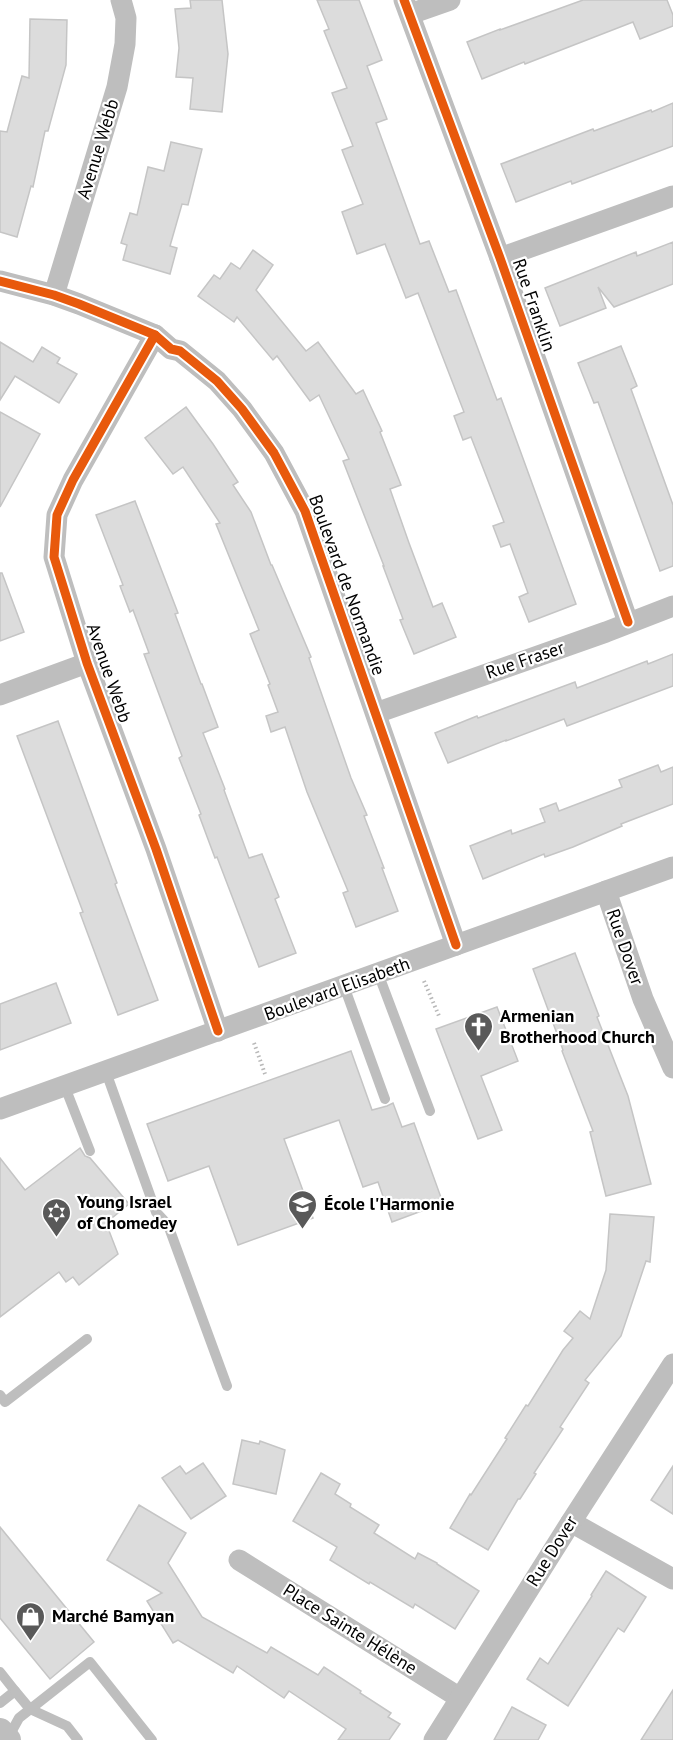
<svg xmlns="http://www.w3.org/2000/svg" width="673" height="1740" font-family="'PT Sans',sans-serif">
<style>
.building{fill:#dcdcdc;stroke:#c5c5c5;stroke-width:1.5}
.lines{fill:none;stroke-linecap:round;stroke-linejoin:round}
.path{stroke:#b8b8b8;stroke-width:4;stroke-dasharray:1.5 3;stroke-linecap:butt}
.service{stroke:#bebebe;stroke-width:10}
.minor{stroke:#bebebe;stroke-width:21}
.tertiary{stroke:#bebebe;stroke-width:26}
.cycleway-casing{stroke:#fff;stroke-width:13}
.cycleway{stroke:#e8590c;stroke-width:9}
.labels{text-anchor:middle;stroke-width:4.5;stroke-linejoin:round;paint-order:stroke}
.street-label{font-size:18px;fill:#000;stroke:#fff}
.poi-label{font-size:18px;font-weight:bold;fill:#000;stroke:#fff;text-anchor:start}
</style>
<rect width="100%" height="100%" fill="#fff"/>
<!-- building -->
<g class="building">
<path d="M190,0h32l6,54 -6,58 -32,-3 3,-31 -17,-1 3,-29 -4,-39 16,-1z"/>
<path d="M317,0h42l23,60 -15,6 20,53 -11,4 44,121 9,-3 20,51 7,-2 41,110 4,-2 75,206 -47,18 -10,-25 9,-4 -18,-49 -9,3 -8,-21 11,-4 -33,-85 -8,3 -9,-24 10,-4 -46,-119 -12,5 -21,-54 -28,10 -15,-42 21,-8 -21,-54 11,-4 -21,-53 15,-5 -23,-57 5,-2z"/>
<path d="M583,0h84l6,15v11l-33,13 -7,-17 -108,42 -1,-2 -42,17 -15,-37 33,-13v1z"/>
<path d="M30,19l37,1 -1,45 -18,66h-3l-12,56 -2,-1 -14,51 -17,-5v-101l7,1 15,-56 7,2z"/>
<path d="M673,103v43l-101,38 -1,-3 -55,21 -15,-38 92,-35 1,2 57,-21 1,2z"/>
<path d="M171,142l31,7 -14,56 -6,-1 -12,42 7,2 -7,26 -47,-14 4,-15 -6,-2 9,-30 7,2 11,-48 16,4z"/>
<path d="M673,242v42l-59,23 -16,-20 8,21 -46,18 -15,-38 91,-36 1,4z"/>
<path d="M253,250l20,15 -17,25 50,61 12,-9 38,52 7,-4 19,41 -2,1 21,53 -11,4 19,54 24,64 9,-4 14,34 -42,17 -14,-34 3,-1 -20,-53h1l-41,-105 6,-2 -30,-64 -9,6 -33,-45 -4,4 -36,-43 -3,5 -36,-26 16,-21 6,4 11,-16 9,6z"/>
<path d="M0,342l33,20 9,-15 18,11 -3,5 20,11 -18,29 -44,-27 -15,24z"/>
<path d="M621,346l16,40 -6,3 42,116v61l-13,5 -62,-169 -4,1 -16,-40z"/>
<path d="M186,407l27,37 25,38 -5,3 18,27 20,53h1l39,92 -2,1 42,120 16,37 -3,1 20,52h-2l16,43 -42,16 -13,-34 5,-2 -41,-99 -22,-65 -14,5 -5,-16 12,-4 -10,-27 2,-1 -20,-50 9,-4 -43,-106 4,-1 -37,-56 -10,7 -28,-36z"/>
<path d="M0,412l40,22 -40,73z"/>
<path d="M135,501l43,112 -3,1 26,70h1l16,43 -15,6 22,56 -1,1 25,68 13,-4 17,43 -4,2 21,54 -37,14 -42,-110 -2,1 -16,-43 2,-1 -22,-56 3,-2 -38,-102 5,-1 -16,-43 -3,2 -10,-26 3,-1 -27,-70z"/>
<path d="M0,573h2l22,59 -24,9z"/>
<path d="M673,654v32l-106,40 -3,-7 -58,22v-1l-58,23 -13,-30 42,-17 1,2 97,-36 2,6 70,-27 1,3z"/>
<path d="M58,721l59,162 -2,1 43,116 -40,15 -38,-102 3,-1 -66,-176z"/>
<path d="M658,765l3,7 12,-5v37l-52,20 1,2 -49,21 -28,10 -1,-3 -61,25 -13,-33 41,-16 1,4 33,-12 -5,-13 16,-6 3,8 63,-24 -3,-7z"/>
<path d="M575,953l24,63 -2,1 31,79 23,88 -45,12 -16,-64 3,-1 -31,-80 1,-1 -30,-81z"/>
<path d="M56,983l15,40 -71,27v-46z"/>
<path d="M497,1007l21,54 -37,15 21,54 -24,9 -42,-110z"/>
<path d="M351,1051l21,59 15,-4 6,-3 9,24 12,-4 29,80 -51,19 -14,-40 -15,5 -24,-67 -55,19 29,79 -75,27 -29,-79 -41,15 -21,-57z"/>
<path d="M80,1148l5,8 5,2 39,46 -23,19 12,31 -39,31 -6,-8 -7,5 -7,-10 -59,45v-159l25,32z"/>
<path d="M610,1214l44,3 -4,45 -4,-1 -25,75 -36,44 4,3 -29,44 3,2 -29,44 2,1 -16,25h-2l-30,51 -38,-22 20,-34 1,1 36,-56 -2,-1 21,-33 2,1 35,-56 10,-12 -9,-7 16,-20 10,8 16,-49z"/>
<path d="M242,1440l17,4 1,-3 25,9 -9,44 -43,-10z"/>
<path d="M203,1463l23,33 -35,23 -29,-41 18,-12 6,8z"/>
<path d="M673,1466v48l-22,-14z"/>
<path d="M321,1473l19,11 -5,10 16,10 -1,3 29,18 -5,8 41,26 3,-6 19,10v1l42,27 -24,38 -40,-25 -2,4 -43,-26 -1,2 -39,-24 7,-13 -44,-26z"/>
<path d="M139,1505l47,28 -18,30 34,54 65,36 4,-6 47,28 6,-8 37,24 -1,2 31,20 -3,4 12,7 -11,16h-51l8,-11 -57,-38 -5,7 -47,-32 -4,7 -55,-33 -5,3 -26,-42 15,-8 -55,-33z"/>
<path d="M0,1527l94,115 -44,37 -50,-61z"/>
<path d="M606,1571l40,26 -22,35 -6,-4 -50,78 -41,-27 13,-21 8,6 44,-68 -1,-1z"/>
<path d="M673,1690v50h-32z"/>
<path d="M512,1707l34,18 -8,15h-44z"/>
</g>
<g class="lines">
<!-- path -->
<g class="path">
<path d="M424,981l15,35"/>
<path d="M254,1043l11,31"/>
</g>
<!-- service -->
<g class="service">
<path d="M378,973l52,138"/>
<path d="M344,986l41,113"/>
<path d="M106,1072l50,140 12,13 59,161"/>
<path d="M65,1087l25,64"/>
<path d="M0,1395l5,7 82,-63"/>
<path d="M0,1672l15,19 -15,12"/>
<path d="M15,1691l15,18 37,17 11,14"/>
<path d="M8,1738l11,-20 71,-56 62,78"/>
</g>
<!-- minor -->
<g class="minor">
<path d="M404,0l96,258 128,364"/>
<path d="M410,14l40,-14"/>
<path d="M500,258l173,-62"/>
<path d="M0,281l54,14 25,9 76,31 16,14 9,2 37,30 25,28 32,44 31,58 151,434"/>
<path d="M54,295l63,-208 8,-43 1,-26 -5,-18"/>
<path d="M155,335l-82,145 -16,35 -3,42 33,106 69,186 62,182"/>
<path d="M0,695l87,-32"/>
<path d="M376,713l230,-81 67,-26"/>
<path d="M606,891l37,108 30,69"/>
<path d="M0,1109l673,-242"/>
<path d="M571,1522l102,57"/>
<path d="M239,1560l221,138"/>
<path d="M434,1740l137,-218 102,-158"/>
</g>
<!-- tertiary -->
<path class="tertiary" d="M0,1731l8,9"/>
<defs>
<g id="cycleway">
<path d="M404,0l96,258 128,364"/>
<path d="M0,281l54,14 25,9 76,31 16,14 9,2 37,30 25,28 32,44 31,58 151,434"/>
<path d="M155,335l-82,145 -16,35 -3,42 33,106 69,186 62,182"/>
</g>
</defs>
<!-- cycleway casing -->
<use href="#cycleway" class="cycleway-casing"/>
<!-- cycleway -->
<use href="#cycleway" class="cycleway"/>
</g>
<!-- icons -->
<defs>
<symbol id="church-pin" viewBox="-11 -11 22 30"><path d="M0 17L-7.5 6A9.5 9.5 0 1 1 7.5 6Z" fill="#595959" stroke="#fff"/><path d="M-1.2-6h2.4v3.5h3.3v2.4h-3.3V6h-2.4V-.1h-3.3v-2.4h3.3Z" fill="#fff"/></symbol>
<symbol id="school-pin" viewBox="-11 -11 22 30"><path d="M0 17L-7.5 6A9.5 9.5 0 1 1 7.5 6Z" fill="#595959" stroke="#fff"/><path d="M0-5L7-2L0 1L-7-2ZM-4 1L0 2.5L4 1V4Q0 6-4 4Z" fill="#fff"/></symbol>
<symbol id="synagogue-pin" viewBox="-11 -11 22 30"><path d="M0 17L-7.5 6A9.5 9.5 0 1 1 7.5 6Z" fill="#595959" stroke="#fff"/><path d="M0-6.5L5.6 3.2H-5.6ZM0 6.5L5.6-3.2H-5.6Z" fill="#fff"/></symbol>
<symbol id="shop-pin" viewBox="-11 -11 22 30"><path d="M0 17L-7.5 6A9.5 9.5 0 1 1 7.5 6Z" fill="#595959" stroke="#fff"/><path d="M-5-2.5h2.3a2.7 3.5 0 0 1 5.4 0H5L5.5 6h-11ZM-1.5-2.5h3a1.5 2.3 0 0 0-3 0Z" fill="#fff"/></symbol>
</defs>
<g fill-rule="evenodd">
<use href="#church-pin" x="462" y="1010" width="33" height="45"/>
<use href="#school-pin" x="286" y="1188" width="33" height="45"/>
<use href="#synagogue-pin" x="40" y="1196" width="33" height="45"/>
<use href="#shop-pin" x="14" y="1600" width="33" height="45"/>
</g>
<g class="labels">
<!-- street labels -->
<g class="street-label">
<text transform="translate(98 149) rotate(-73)" y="6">Avenue Webb</text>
<text transform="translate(534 305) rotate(71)" y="6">Rue Franklin</text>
<text transform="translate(347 585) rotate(70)" y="6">Boulevard de Normandie</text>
<text transform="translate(525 660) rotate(-19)" y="6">Rue Fraser</text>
<text transform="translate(109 673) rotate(71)" y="6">Avenue Webb</text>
<text transform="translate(625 947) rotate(71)" y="6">Rue Dover</text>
<text transform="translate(337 989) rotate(-20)" y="6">Boulevard Elisabeth</text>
<text transform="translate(552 1551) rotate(-58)" y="6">Rue Dover</text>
<text transform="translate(350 1629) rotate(32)" y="6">Place Sainte Hélène</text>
</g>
<!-- poi labels -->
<g class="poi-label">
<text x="500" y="1022">Armenian<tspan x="500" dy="21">Brotherhood Church</tspan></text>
<text x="77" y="1208">Young Israel<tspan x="77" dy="21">of Chomedey</tspan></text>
<text x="324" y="1210">École l'Harmonie</text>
<text x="52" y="1622">Marché Bamyan</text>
</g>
</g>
</svg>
